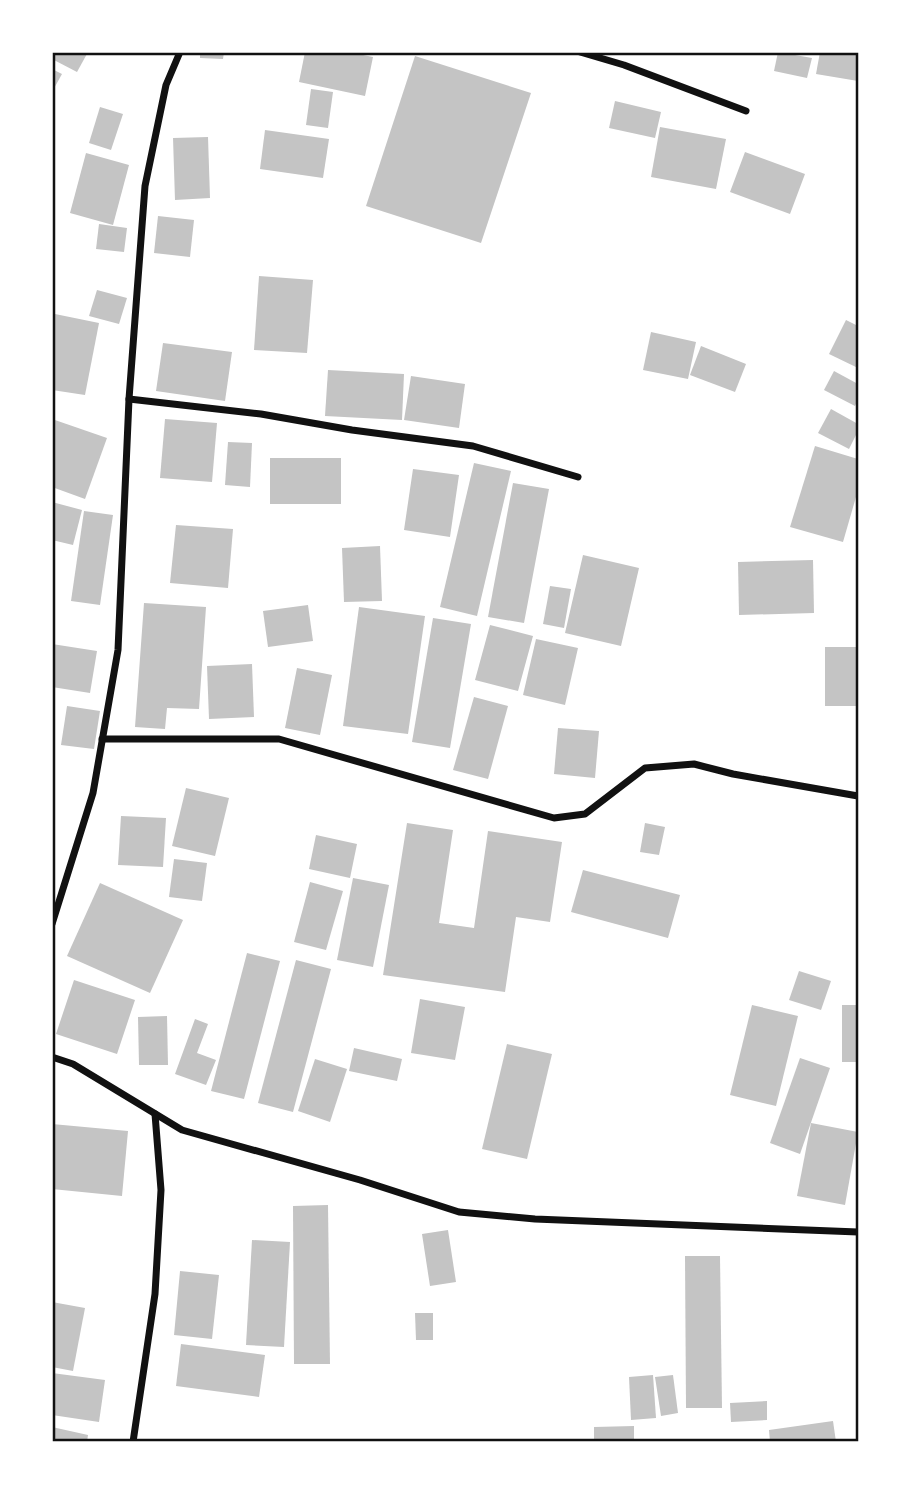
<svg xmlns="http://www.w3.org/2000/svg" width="911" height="1494" font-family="Literata,serif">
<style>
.building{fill:#c4c4c4}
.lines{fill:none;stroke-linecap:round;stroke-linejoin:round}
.minor{stroke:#111;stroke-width:7}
.neatline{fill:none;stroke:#111;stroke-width:2.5}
</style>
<rect width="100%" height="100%" fill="#fff"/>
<!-- building -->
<g class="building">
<path d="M52,52h36l-11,20 -25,-13z"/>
<path d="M200,52h24l-1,7 -23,-1z"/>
<path d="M305,52h43l25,5 -8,39 -66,-14z"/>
<path d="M778,52l34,6 -5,20 -33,-7z"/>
<path d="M820,52h38v29l-42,-7z"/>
<path d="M415,56l116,37 -50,150 -115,-37z"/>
<path d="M52,69l10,5 -10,18z"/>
<path d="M311,89l22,3 -5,36 -22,-3z"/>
<path d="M615,101l46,11 -6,26 -46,-10z"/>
<path d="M100,107l23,7 -12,36 -22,-7z"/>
<path d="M660,127l66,12 -10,50 -65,-12z"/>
<path d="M265,130l64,9 -6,39 -63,-9z"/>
<path d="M208,137l2,61 -35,2 -2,-62z"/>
<path d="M745,152l60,22 -15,40 -60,-22z"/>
<path d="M86,153l43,12 -16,60 -43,-12z"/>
<path d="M158,216l36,4 -4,37 -36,-4z"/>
<path d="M99,224l28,4 -3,24 -28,-3z"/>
<path d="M259,276l54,4 -6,73 -53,-3z"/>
<path d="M97,290l30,8 -8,26 -30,-8z"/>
<path d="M55,314l44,9 -14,72 -33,-5z"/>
<path d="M846,320l12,6v42l-29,-14z"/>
<path d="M651,332l45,10 -8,37 -45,-9z"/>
<path d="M163,343l69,9 -7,49 -69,-10z"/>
<path d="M701,346l45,18 -11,28 -45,-17z"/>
<path d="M328,370l76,4 -2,46 -77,-4z"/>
<path d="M834,371l24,13v15l-3,7 -31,-16z"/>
<path d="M411,376l54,8 -6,44 -55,-8z"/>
<path d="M831,409l27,15v7l-9,18 -31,-16z"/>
<path d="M52,419l55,19 -22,61 -33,-12z"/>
<path d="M165,419l52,4 -5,59 -52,-4z"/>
<path d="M228,442l24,1 -2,44 -25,-2z"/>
<path d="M815,446l43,13v31l-15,52 -53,-15z"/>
<rect x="270" y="458" width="71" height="46"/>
<path d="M474,463l37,8 -34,145 -37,-9z"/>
<path d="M413,469l46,6 -9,62 -46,-7z"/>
<path d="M513,483l36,6 -25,134 -36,-6z"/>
<path d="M52,502l30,8 -9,35 -21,-5z"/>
<path d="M84,511l29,4 -13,90 -29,-4z"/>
<path d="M176,525l57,4 -5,59 -58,-5z"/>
<path d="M380,546l2,55 -38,1 -2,-54z"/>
<path d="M583,555l56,13 -18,78 -56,-13z"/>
<path d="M813,560l1,53 -75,2 -1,-53z"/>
<path d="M550,586l21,3 -7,39 -21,-4z"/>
<path d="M144,603l62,4 -7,102 -32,-1 -2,21 -30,-2z"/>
<path d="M308,605l5,36 -45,6 -5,-36z"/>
<path d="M359,607l66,9 -17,118 -65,-8z"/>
<path d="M433,618l38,6 -21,124 -38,-6z"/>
<path d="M490,625l43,11 -15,55 -43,-11z"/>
<path d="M536,639l42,9 -13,57 -42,-10z"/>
<path d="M52,644l45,7 -7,42 -38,-6z"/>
<rect x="825" y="647" width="33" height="59"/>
<path d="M252,664l2,53 -45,2 -2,-53z"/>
<path d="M297,668l35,7 -12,60 -35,-7z"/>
<path d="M474,697l34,9 -20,73 -35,-9z"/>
<path d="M67,706l33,5 -6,38 -33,-4z"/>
<path d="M558,728l41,3 -4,47 -41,-4z"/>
<path d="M186,788l43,10 -14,58 -43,-10z"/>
<path d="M121,816l45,2 -3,49 -45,-2z"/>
<path d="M407,823l46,7 -14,93 35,5 14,-97 74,11 -12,80 -34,-5 -11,75 -122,-17z"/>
<path d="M645,823l20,4 -6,28 -19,-3z"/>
<path d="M316,835l41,9 -7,34 -41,-9z"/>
<path d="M174,859l33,4 -5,38 -33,-4z"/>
<path d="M583,870l97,25 -12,43 -97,-26z"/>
<path d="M353,878l36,7 -16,82 -36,-7z"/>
<path d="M310,882l33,9 -17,59 -32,-8z"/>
<path d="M100,883l83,37 -33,73 -83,-37z"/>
<path d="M247,953l33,8 -36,138 -33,-8z"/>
<path d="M296,960l35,9 -38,143 -35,-9z"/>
<path d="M799,971l32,10 -10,29 -32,-10z"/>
<path d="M74,980l61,20 -18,54 -61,-20z"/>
<path d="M420,999l45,8 -10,53 -44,-7z"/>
<path d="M752,1005l46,11 -22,90 -46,-11z"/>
<rect x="842" y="1005" width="16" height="57"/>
<path d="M167,1016l1,49h-29l-1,-48z"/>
<path d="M195,1019l13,5 -11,29 19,7 -10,25 -31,-11z"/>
<path d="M507,1044l45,10 -25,105 -45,-10z"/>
<path d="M354,1048l48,11 -5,22 -48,-10z"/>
<path d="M800,1058l30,10 -30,86 -30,-11z"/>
<path d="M315,1059l32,10 -17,53 -32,-11z"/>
<path d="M811,1123l47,9 -13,73 -48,-9z"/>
<path d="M52,1124l76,7 -6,65 -70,-7z"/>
<path d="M328,1205l2,159h-36l-1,-158z"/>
<path d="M448,1230l8,52 -26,4 -8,-52z"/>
<path d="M252,1240l38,2 -6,105 -38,-2z"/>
<path d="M685,1256h35l2,152h-36z"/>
<path d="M180,1271l39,4 -7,64 -38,-4z"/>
<path d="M52,1302l33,6 -12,63 -21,-4z"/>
<path d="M415,1313h18v27h-17z"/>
<path d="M181,1344l84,11 -6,42 -83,-11z"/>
<path d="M52,1373l53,7 -6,42 -47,-7z"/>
<path d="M653,1375l3,43 -25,2 -2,-43z"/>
<path d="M673,1375l5,38 -17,3 -6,-39z"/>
<path d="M767,1401v19l-36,2 -1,-19z"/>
<path d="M833,1421l3,21h-66l-1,-12z"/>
<path d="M634,1426v16h-40v-15z"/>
<path d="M52,1427l36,8 -1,7h-35z"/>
</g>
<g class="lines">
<!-- minor -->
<g class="minor">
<path d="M580,52l44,13 122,46"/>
<path d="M129,399l132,15 91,16 121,16 105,31"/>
<path d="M102,739h177l275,79 31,-4 60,-46 49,-4 39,10 125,22"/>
<path d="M52,924l41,-131 25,-143 11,-251 16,-213 21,-101 14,-33"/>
<path d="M52,1057l21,7 109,66 178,50 99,32 76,7 323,13"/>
<path d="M133,1442l22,-148 6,-104 -6,-76"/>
</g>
</g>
<!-- border -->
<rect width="911" height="1494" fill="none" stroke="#ffffff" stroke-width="108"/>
<rect x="54" y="54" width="803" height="1386" class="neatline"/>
</svg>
